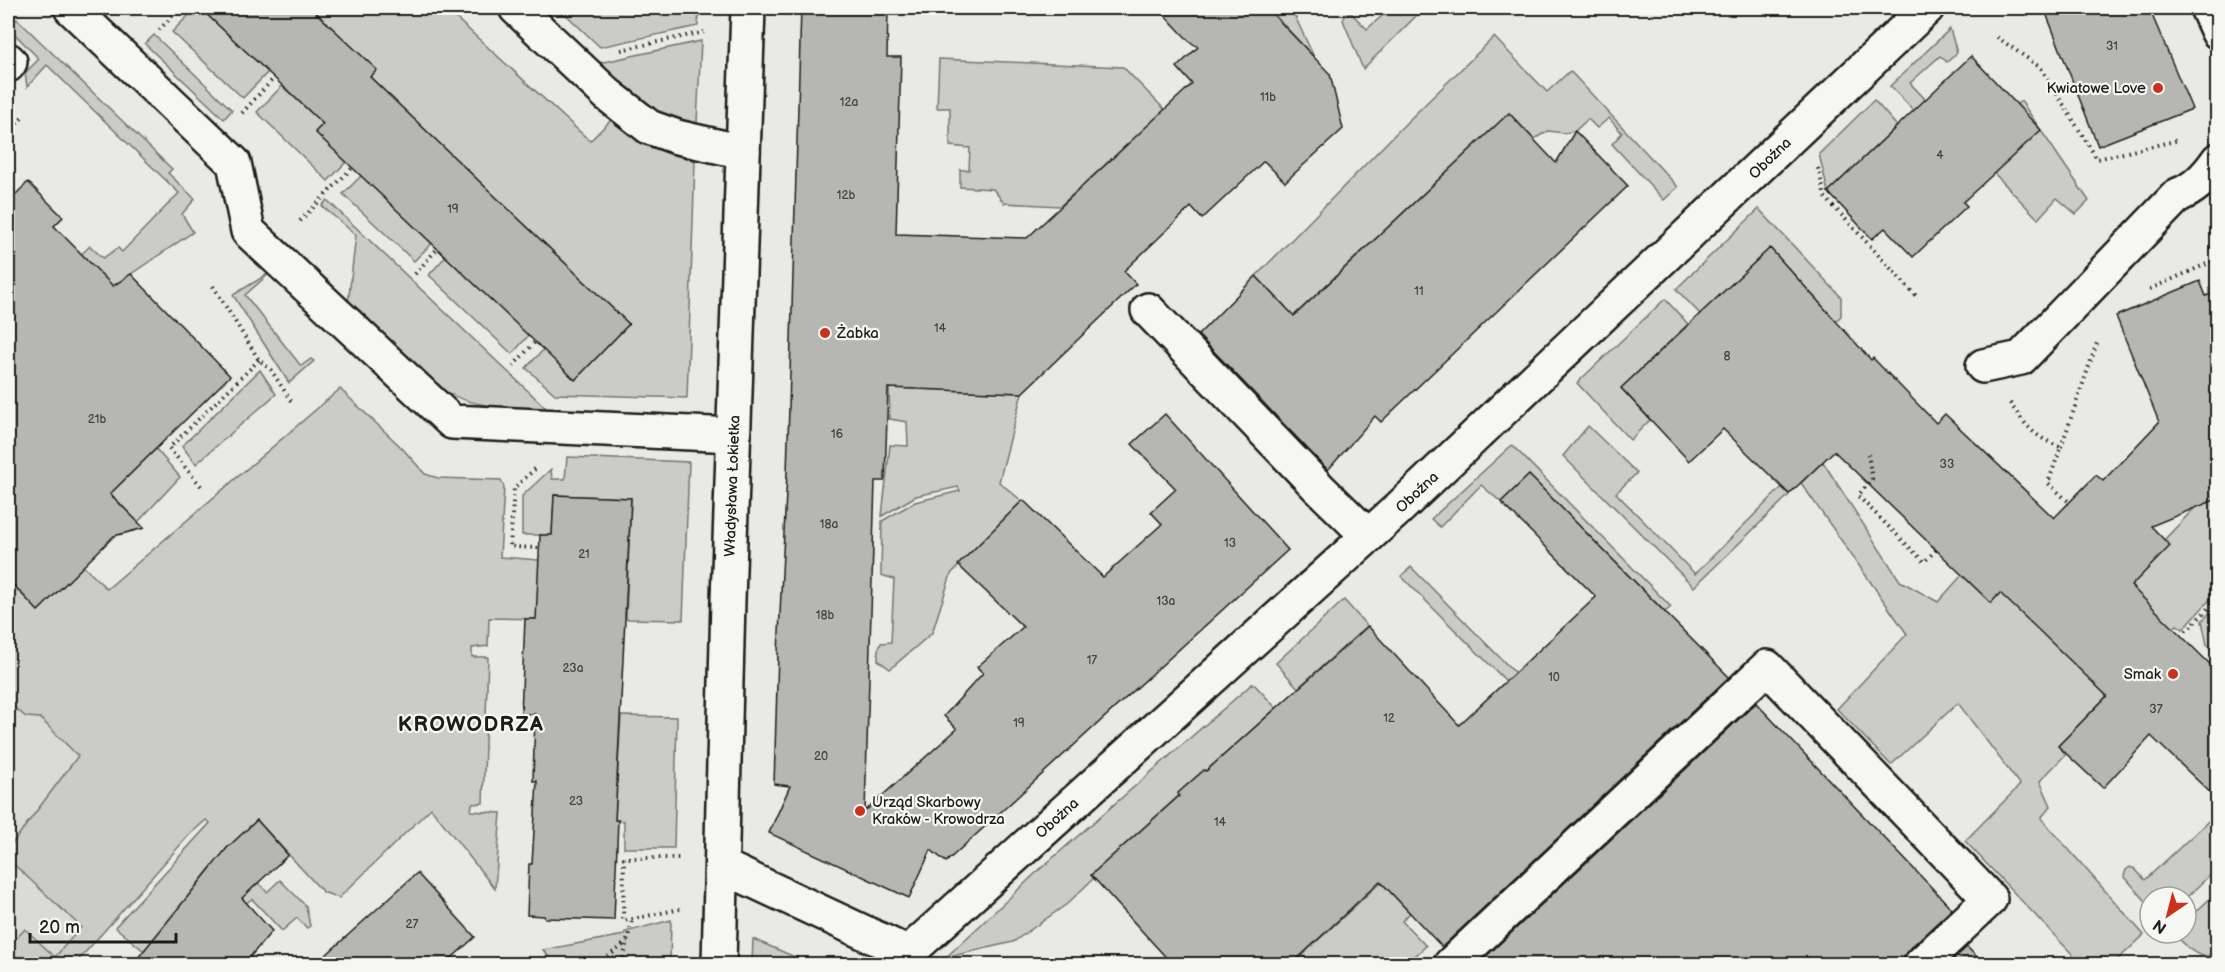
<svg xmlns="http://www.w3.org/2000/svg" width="2225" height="972" font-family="'Balsamiq Sans',sans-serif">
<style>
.built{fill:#dadad6}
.green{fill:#cbcbc7;stroke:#747472;stroke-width:1.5}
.building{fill:#b6b6b3;stroke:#1c1c1c;stroke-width:1.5}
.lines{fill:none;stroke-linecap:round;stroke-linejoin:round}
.minor-casing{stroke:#1c1c1c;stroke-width:38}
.path{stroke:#1c1c1c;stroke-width:4;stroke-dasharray:1.5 4.5;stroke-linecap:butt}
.minor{stroke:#f6f6f2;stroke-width:33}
.poi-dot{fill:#c8321e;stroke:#f6f6f2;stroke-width:2}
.labels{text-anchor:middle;stroke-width:4.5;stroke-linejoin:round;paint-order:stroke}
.number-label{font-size:12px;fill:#424242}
.poi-label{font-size:15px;fill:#1c1c1c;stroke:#f6f6f2;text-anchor:end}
.street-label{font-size:15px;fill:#1c1c1c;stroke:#f6f6f2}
.district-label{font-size:21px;font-weight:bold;letter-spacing:1.5px;fill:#1c1c1c;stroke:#f6f6f2}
</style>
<rect width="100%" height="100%" fill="#e9e9e5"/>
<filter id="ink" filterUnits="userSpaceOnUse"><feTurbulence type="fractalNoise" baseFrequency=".0167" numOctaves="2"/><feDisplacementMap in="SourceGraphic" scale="12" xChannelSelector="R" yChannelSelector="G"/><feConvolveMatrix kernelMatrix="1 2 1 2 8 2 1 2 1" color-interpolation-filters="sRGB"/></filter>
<g filter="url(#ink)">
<!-- built -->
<path class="built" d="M8,630l198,190 -17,15 -114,129h-67z"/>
<!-- green -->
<g class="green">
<path d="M196,8h4l68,64 -25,26 -71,-66z"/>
<path d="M311,8h134l145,133 23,-23c27,26 48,31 82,43l-8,237 -132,-4 -29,-26 18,-19 31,31 54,-56 -259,-247 6,-7z"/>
<path d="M559,8h29l7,6 6,-6h98l-1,18 -98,21z"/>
<path d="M1268,8h23l23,49z"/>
<path d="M1391,8h33l-61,61 -20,-49 3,-6h6l15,15z"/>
<path d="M17,19l155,150 -4,4 27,26 -13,15 11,18 -84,57 -101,100v-84c24,-23 59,-35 82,-59l13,12 15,-10 4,4 57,-59 -132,-128 -20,22 -2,-14 14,-14 -31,-32z"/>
<path d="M1950,29l7,24 -10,9 -7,-6 -30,27 16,17 -12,11 -24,-25z"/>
<path d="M154,35l78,75 -8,9 -79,-75z"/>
<path d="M1494,37l53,55 23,-21 108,116 -14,13 -52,-56 10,-11 -13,-15 -12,10 -9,-9 -13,12 -10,2 -17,-2 -14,8 -25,-26 -220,207 -4,-14 -29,-30 151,-154z"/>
<path d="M701,41l-4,82 -31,-8 -15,-7 -56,-44z"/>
<path d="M939,59l184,8 42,43 -105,96 -56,-3 -11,-14 -33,-2v-17h9l1,-22 -20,-2v-38h-13z"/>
<path d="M282,86l41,38 -7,8 31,29 -19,20 -71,-69z"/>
<path d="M1874,100l23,26 -69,66 -9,-38z"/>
<path d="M2021,101l68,100 -13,13 -19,-16 -19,21 -44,-46 23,-69z"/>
<path d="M362,175l70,68 -18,18 -71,-67z"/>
<path d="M327,200l221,210c-32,-1 -79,-2 -106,-21l-94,-85 8,-69 -34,-29z"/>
<path d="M1759,209l82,88v19l-5,5 -66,-73 -70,66 -24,-25z"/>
<path d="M446,256l83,79 -17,19 -83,-79z"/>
<path d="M271,272l-26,23 56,71 10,-7 3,2 -25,22 -56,-88z"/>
<path d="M1665,299l23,25 -67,64 29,32 -20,20 -53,-57z"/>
<path d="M260,370l16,24 -80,70 -14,-18z"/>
<path d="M889,388l133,5 -23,89 23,19 -71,73 -19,59 -42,36 -12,-9v-10l3,-7 10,-1 3,-63 -13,-4 1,-54 33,-19 45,-11 -2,-4 -42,9 -34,20 8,-71 18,1 -1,-24 -17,-3z"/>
<path d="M340,389l62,59 23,26 13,4 63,2 3,7 -4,70 51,4 -2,58 -60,-1 -1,28 -16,2v9h16l-5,146 -11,1 -1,7 30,2 -6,76 -64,-81 -92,90 -16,-6 -66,-72 -31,29 41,43 13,-12 26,26 4,20 -3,2 -10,-10 -15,13 -30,-32 -6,4 -34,-37 -68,85 -29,-24 95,-104 -4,-3 -17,15 -114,129h-67v-22l3,2 14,-15 30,28 26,-30 -73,-68v-10l70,-93 -38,-38 -14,-1 -18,-15v-117l2,-3 28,29 45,-45 24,23z"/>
<path d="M1588,426l49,47 -21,20 79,81 87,-87 7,8 -95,92 -131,-131z"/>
<path d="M1512,445l159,162 -6,5 -136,-137 -28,27 -20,-17 -41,42 -9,-8z"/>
<path d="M156,449l24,28 -42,45 -28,-28z"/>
<path d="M567,457l122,5 -6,158 -57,-1 5,-121 -77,-3 -2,40h-30v-39l29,-27 1,10h13z"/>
<path d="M1823,462l77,119 38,21 24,-27 29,28 9,-10 164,-53 39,-41 2,5 12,-5v93l-34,37 -6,-4 -4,3 -115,118 8,8 -26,27 11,25 -10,12 103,117 -31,29h-49l9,-9 -108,-114 55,-56 -62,-82 -67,62 -54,-56 70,-75 -106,-151z"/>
<path d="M1411,567l104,106 -9,8 -105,-105z"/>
<path d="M1344,600l23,26 -69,62 -22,-25z"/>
<path d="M2217,605v50l-10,-10 -5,-24z"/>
<path d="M1253,683l23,25 -185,167 3,3 -27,26 -54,38 -65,15 6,7h-15l100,-94z"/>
<path d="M621,716l56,1 -3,131h-50v-27l-9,-1z"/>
<path d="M2217,813v55l-31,30 -36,-1v9l-26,-30 2,-6 4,-3 5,2 10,11z"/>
<path d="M1381,882l29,31 -8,8 24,25 -20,18h-95l-9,-9z"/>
<path d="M2217,892v58c-16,16 -32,-5 -43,-17h12v-12z"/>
<path d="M671,920l-1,44h-132l10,-8 -5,-6 81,-15 1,-3z"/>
<path d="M753,939l58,25h-59z"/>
</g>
<!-- building -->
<g class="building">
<path d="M200,8h111l66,62 -7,7 259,247 -54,56 -260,-248 8,-8z"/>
<path d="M801,8h87l-1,49h14l-5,177 131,4 165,-154 -15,-17 21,-20 -9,-6 -31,-33h109l63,66 13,55 -58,53 -21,-21 -62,58 -11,-12 -67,64 12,13 -114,109 -134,-5 -3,90 -1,3h-9l-10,330 92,-82 -13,-13 39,-43 -6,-6 46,-40 -65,-62 65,-65 80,77 59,-53 -11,-12 25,-23 -44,-45 33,-30 123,136 -342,312 -15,-12 -22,48 -140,-65 21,-47 -16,-2 4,-131 9,-180z"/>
<path d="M2044,8h105l43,101 -94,37z"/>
<path d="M1971,56l70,74 -78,72 4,4 -54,51 -28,-29 -13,11 -44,-47z"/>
<path d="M1509,113l47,50 19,-32 53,55 -247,236 -6,-6 -47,54 -130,-135 58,-59 38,40z"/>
<path d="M28,182l35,35 -9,9 59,60 18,-12 99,102 -120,118 34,34 -30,8 -76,75 -30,-32v-377z"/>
<path d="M1770,248l101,112 2,-2 63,65 9,-9 109,104 42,-43 7,6 56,-59 -43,-106 84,-35 6,15 11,-4v207l-66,27 19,20 -39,40 86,85v128l-66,-63 -48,52 -45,-42 49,-50 -107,-103 -9,10 -157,-152 -45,43 -66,-65 -34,32 -68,-73z"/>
<path d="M1529,475l200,202 -287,270 -62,-66 -88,83h-120l-81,-89 88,-79 -1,-3 26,-23 2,1 162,-145 91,99 137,-128 -95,-95z"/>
<path d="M554,495l77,3 -16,322h3l-4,100 -69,-2 -1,-2 -17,-1 2,-51h3l5,-83h-4l2,-67h-14l4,-95h11l4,-84h12z"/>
<path d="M1756,703l196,206 -44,41 -5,8v6h-425z"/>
<path d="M257,820l31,35 -46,43 30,33 -28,33h-111l94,-116z"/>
<path d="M417,873l58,64 -30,27h-129z"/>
<path d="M1967,947l17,17h-36z"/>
</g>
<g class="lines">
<defs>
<g id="minor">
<path d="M71,8l163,155 14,68 204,191 282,13"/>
<path d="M516,8l91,86 42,33 28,10 66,15"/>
<path d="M2207,8l11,24"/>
<path d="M8,60l2,2 -2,3"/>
<path d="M1148,310l171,178 49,48"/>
<path d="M1983,366l38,-8 157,-163c17,-6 29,-19 40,-35"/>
<path d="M722,866l186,87"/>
<path d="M719,964l9,-364 20,-592"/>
<path d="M896,964l501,-454 530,-502"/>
<path d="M1451,964l316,-297 223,232 -69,65"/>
</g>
</defs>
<!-- minor casing -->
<use href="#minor" class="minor-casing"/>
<!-- path -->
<g class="path">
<path d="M8,14l6,-6"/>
<path d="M159,30l21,-22"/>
<path d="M1997,37l44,31 56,91 82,-19"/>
<path d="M621,50l83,-18"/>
<path d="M242,113l32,-35"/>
<path d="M8,132l15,-15"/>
<path d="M1818,168l7,29 93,101"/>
<path d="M300,221l53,-54"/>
<path d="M415,274l23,-26"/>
<path d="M213,286l46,74 12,10 22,34"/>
<path d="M2150,289l68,-30"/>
<path d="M513,366l23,-25"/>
<path d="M2010,403c15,22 25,35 51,44l-13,36 21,19"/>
<path d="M2061,447l36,-104"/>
<path d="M1868,454l4,25 -14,17 66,66 12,-12"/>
<path d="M535,469l-21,19 -4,59 29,1"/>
<path d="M201,486l-32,-38 90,-88"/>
<path d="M2186,631l32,-32"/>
<path d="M680,909l-57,12 1,-63h56"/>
<path d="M255,963l1,1"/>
<path d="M598,964l29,-22"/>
<path d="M622,964l10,-45"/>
</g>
<!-- minor -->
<use href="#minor" class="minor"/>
</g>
</g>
<!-- markers -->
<g class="poi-dot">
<circle cx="2158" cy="88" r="6"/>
<circle cx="825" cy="333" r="6"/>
<circle cx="2173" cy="674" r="6"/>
<circle cx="860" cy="811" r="6"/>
</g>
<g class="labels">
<!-- number labels -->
<g class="number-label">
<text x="2112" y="50">31</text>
<text x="1268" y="101">11b</text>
<text x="849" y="106">12a</text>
<text x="1940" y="159">4</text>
<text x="846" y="199">12b</text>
<text x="453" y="213">19</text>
<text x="1419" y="295">11</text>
<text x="940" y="332">14</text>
<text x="1727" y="360">8</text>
<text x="97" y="423">21b</text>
<text x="837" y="438">16</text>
<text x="1947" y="468">33</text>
<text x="829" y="528">18a</text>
<text x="1230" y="547">13</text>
<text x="584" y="558">21</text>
<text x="1166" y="605">13a</text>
<text x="825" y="619">18b</text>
<text x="1092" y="664">17</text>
<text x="573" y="672">23a</text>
<text x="1554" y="681">10</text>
<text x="2156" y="713">37</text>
<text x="1389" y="722">12</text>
<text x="1019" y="727">19</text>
<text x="821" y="760">20</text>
<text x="576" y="805">23</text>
<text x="1220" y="826">14</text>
<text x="412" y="928">27</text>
</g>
<!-- poi labels -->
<g class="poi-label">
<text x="2146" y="93">Kwiatowe Love</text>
<text x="837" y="338" text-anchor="start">Żabka</text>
<text x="2161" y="679">Smak</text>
<text x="872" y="807" text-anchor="start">Urząd Skarbowy<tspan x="872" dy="17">Kraków - Krowodrza</tspan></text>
</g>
<!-- street labels -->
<g class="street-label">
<text transform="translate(1770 158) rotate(-44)" y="5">Oboźna</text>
<text transform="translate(732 486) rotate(-88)" y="5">Władysława Łokietka</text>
<text transform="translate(1417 492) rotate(-43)" y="5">Oboźna</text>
<text transform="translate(1057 818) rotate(-42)" y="5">Oboźna</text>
</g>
<!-- district labels -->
<g class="district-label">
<text x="471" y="731">KROWODRZA</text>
</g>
</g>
<!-- margin -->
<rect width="2225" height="972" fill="none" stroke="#f6f6f2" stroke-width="30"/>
<rect x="15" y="15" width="2195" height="942" fill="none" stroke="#1c1c1c" stroke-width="2" filter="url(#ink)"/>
<!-- north arrow -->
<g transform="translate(2168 915) rotate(215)"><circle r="28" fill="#f6f6f2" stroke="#9f9f9c" stroke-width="1.5"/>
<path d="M0-4.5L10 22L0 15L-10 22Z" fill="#c8321e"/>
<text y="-9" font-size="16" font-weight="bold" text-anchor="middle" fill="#1c1c1c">N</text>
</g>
<!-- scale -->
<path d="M30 933v9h146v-9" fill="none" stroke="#1c1c1c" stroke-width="3"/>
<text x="39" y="933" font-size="18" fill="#1c1c1c" stroke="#f6f6f2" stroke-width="4.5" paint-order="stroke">20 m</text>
</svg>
